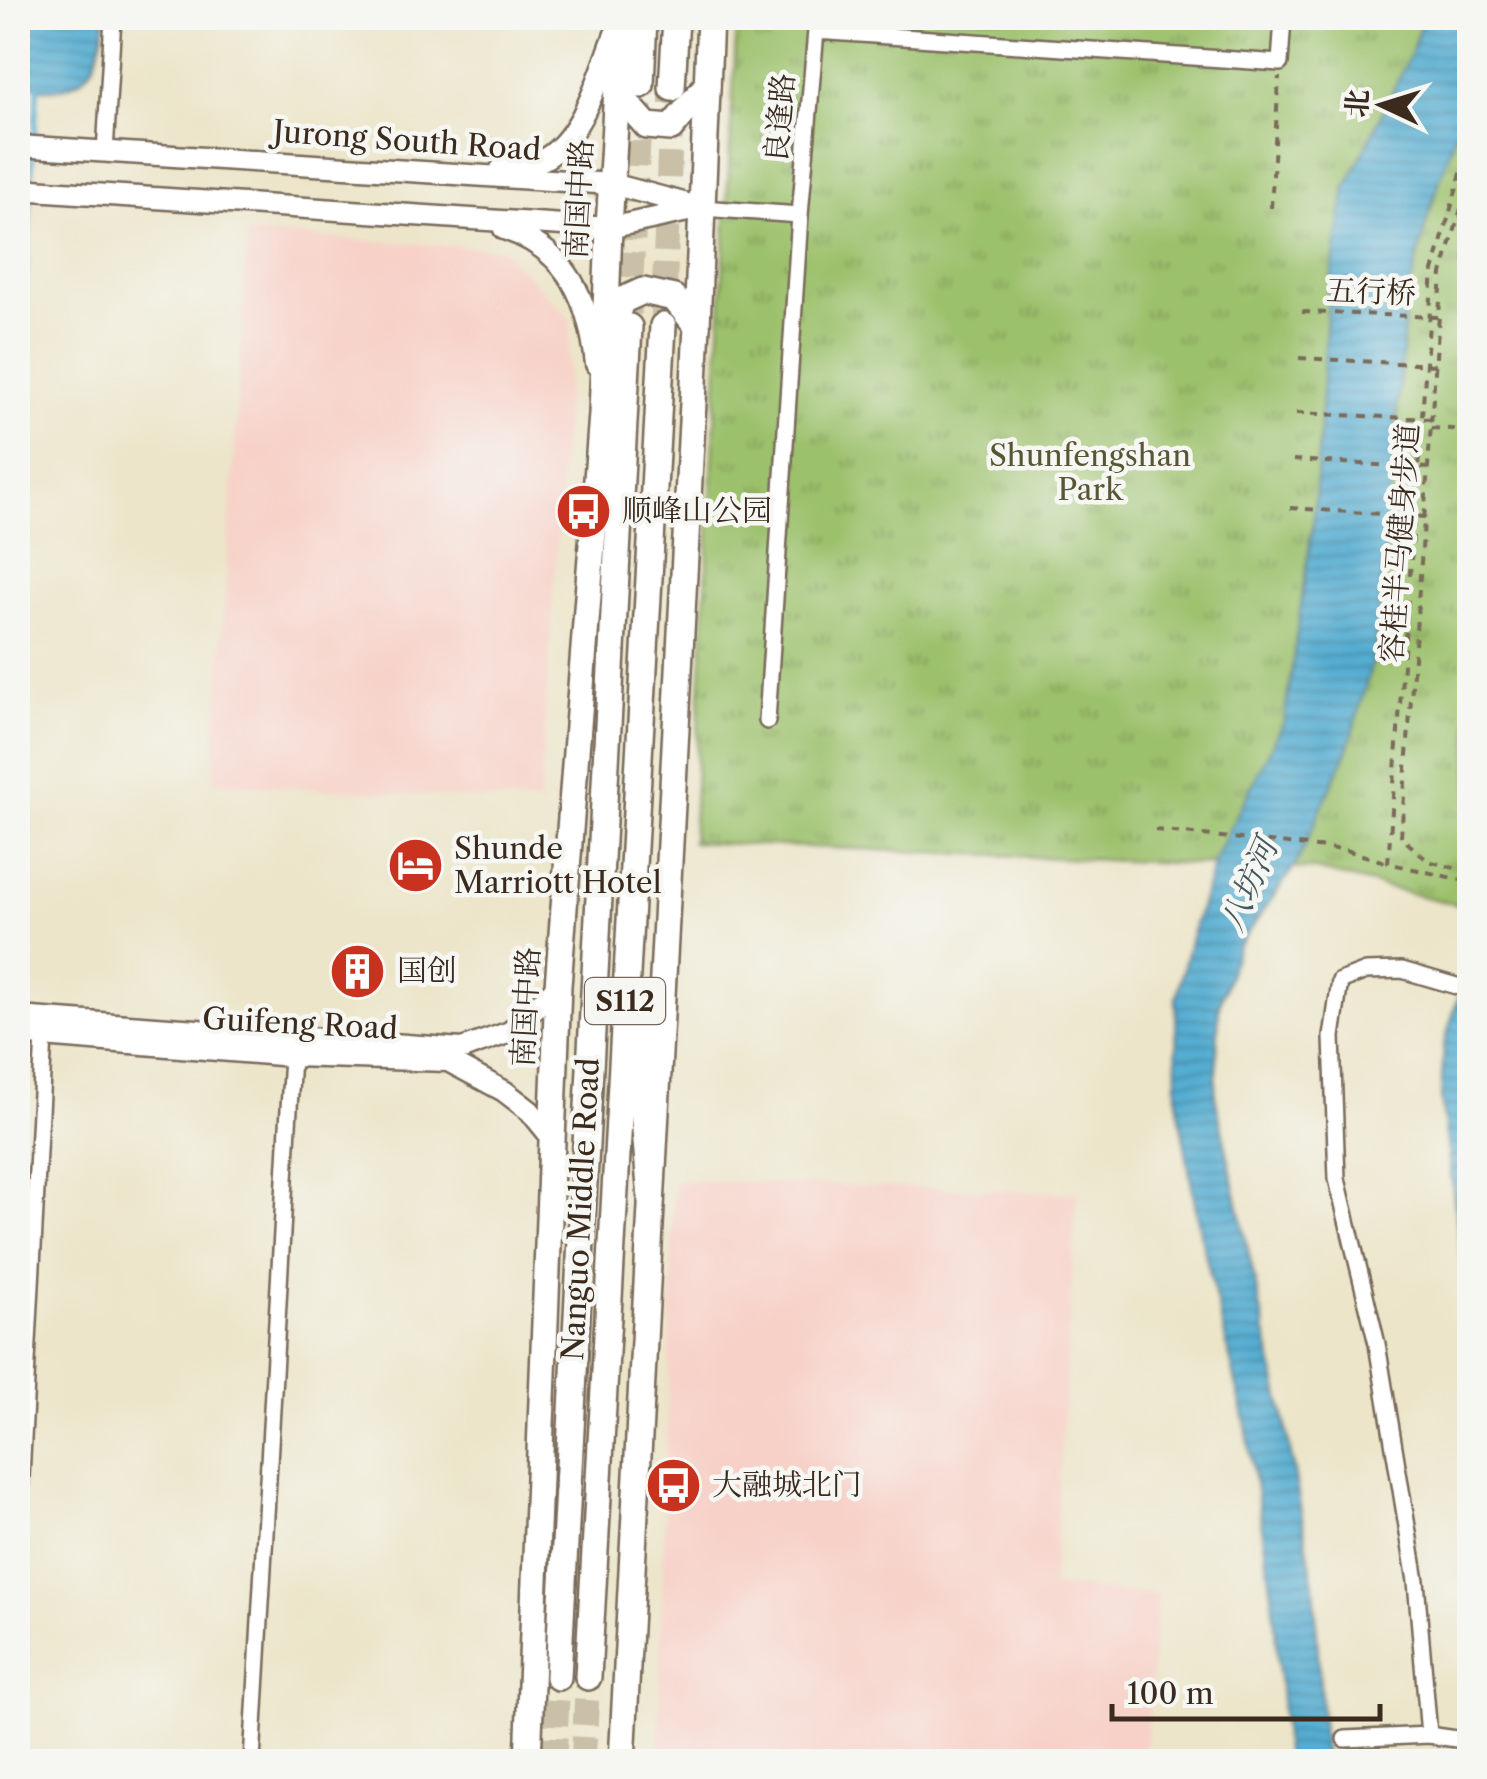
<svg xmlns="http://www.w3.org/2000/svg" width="1487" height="1779" font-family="'Libre Caslon Text','Noto Serif SC',serif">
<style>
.built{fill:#f7d1c8}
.park{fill:url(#park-tufts);stroke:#6c7645;stroke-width:2.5}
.water{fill:url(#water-rules);stroke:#486c78;stroke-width:2.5}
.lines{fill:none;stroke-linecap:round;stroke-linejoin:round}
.stream{stroke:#55add2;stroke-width:5}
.trunk-tunnel{stroke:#c9c0a7;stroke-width:25;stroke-dasharray:25 12;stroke-linecap:butt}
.minor-casing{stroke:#796b5a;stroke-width:20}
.tertiary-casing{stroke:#796b5a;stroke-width:25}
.primary-casing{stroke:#796b5a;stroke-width:30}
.trunk-casing{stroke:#796b5a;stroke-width:30}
.path{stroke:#796b5a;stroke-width:4;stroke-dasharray:8 8;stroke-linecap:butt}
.minor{stroke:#fff;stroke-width:15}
.tertiary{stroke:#fff;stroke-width:20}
.primary{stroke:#fff;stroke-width:25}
.trunk{stroke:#fff;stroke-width:25}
.path-bridge{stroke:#796b5a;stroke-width:4;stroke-dasharray:8 8;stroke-linecap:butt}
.labels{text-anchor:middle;stroke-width:9;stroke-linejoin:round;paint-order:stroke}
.shield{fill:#f6f6f2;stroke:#73675e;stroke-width:2.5}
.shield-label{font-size:28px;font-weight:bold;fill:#3b2a1e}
.street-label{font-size:30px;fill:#3b2a1e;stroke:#f6f6f2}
.park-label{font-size:30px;fill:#585735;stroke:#f6f6f2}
.poi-label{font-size:30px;fill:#3b2a1e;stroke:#f6f6f2;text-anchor:start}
.water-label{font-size:32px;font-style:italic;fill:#44585d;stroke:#f6f6f2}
</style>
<defs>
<pattern id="park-tufts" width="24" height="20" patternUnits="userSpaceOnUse" patternTransform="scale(2.5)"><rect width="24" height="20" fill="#9cc16c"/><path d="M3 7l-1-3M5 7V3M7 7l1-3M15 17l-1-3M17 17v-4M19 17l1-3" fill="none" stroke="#809d58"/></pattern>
<pattern id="water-rules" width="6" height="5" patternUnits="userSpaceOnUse" patternTransform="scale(2.5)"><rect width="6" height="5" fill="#55add2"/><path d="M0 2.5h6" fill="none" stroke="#488daa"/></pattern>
</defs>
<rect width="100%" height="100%" fill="#f6f6f2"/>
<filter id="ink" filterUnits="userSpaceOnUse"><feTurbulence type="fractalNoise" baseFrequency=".01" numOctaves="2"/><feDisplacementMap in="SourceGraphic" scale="20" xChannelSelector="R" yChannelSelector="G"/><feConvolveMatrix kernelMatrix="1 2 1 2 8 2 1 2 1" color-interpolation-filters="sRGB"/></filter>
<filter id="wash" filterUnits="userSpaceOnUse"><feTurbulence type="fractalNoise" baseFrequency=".0048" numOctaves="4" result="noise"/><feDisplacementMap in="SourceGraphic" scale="40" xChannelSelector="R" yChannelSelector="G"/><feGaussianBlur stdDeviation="2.25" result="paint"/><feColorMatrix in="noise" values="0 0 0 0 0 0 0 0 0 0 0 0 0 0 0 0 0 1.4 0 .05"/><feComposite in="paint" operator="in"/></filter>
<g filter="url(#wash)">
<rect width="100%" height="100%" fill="#ece5c9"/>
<!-- built -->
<g class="built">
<path d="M248,233l254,16 69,70 -31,484 -327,-21z"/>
<path d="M674,1180l403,13 -24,393 105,8 -13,167h-484l-3,-12z"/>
</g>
<!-- park -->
<path class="park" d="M737,18h732v890l-157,-39 -620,-27z"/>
<!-- water -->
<g class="water">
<path d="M34,18h71c-4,38 -13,71 -57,71 -10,0 -14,-1 -20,-9z"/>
<path d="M1423,18h46v75l-41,123 -22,88 -18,217 -13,131 -27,97 -51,114 -59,84 -19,59 -4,90 70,325 29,164 10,167 7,9h-45l-14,-169 -26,-167 -46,-193 -23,-132 -1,-102 15,-61 25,-81 68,-134 30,-206 14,-216 18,-112 65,-135z"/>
<path d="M1469,961v340l-4,-18 -24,-186 3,-52z"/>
</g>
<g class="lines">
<!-- stream -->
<g class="stream">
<path d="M34,143l4,-59"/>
<path d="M31,183l2,-29"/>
<path d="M18,335l7,-51 6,-91"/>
</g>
</g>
</g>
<g filter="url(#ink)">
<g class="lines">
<!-- trunk-tunnel -->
<g class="trunk-tunnel">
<path d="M629,314l11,-209"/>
<path d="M663,326l9,-238"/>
<path d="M554,1762l4,-85"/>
<path d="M583,1762l5,-85"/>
</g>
<defs>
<g id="minor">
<path d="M105,152l8,-134"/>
<path d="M702,208l98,7"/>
<path d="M767,721l33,-506 16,-184 464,32 3,-45"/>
<path d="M18,1534l26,-498"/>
<path d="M1429,1735l-13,-154 -39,-237 -40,-165 -5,-142 8,-56 26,-10 36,-1 68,20"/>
<path d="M1345,1739l84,-4 41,6"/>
<path d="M252,1762l40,-706"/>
</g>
<g id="tertiary">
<path d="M18,146l594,38 90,24"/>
<path d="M501,169c12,-2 27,-3 39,-8 42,-19 60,-88 75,-127"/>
<path d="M18,189l591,39 88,-19"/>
<path d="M504,229c65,21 85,72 92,135"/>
<path d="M18,1017l444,32 48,-17 48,-46"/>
<path d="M18,1034l274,22 156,5 56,30 26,20 22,27"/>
</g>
<g id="primary">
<path d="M622,83l2,17 23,26 24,2 36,-43"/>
<path d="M613,327l8,-26 22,-10 31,7 23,28"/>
<path d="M528,1762l30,-776 44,-572 7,-186 12,-210"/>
<path d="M622,1762l75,-1436 13,-308"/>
</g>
<g id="trunk">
<path d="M641,85l3,-67"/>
<path d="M672,88l4,-70"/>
<path d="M636,1025l15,174"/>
<path d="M558,1677l71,-1350"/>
<path d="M588,1677l75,-1351"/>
</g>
</defs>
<!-- minor casing -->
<use href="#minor" class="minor-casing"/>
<!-- tertiary casing -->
<use href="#tertiary" class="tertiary-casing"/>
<!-- primary casing -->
<use href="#primary" class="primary-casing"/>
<!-- trunk casing -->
<use href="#trunk" class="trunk-casing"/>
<!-- path -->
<g class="path">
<path d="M1470,142l-37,129 -45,592 82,19"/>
<path d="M1470,178l-28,96 -41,563 27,24 42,11"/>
<path d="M1271,208l8,-131"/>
<path d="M1431,428l39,2"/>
<path d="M1155,830l191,20 42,13"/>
</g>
<!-- minor -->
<use href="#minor" class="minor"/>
<!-- tertiary -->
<use href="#tertiary" class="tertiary"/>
<!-- primary -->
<use href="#primary" class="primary"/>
<!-- trunk -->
<use href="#trunk" class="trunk"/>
<!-- path-bridge -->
<g class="path-bridge">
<path d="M1302,312l137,5"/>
<path d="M1299,358l136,7"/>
<path d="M1296,413l135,6"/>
<path d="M1293,460l135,8"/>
<path d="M1290,508l135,9"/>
</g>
</g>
</g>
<!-- icons -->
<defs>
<symbol id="bus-disc" viewBox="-11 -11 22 22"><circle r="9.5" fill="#c8321e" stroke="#f6f6f2"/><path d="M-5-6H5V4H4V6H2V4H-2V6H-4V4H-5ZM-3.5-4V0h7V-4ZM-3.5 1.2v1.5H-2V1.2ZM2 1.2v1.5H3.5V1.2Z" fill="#fff"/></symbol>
<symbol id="hotel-disc" viewBox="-11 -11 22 22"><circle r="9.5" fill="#c8321e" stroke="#f6f6f2"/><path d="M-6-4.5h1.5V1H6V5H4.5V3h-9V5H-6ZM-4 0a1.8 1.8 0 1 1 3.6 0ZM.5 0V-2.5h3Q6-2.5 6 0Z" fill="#fff"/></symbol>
<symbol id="building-disc" viewBox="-11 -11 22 22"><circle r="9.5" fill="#c8321e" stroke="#f6f6f2"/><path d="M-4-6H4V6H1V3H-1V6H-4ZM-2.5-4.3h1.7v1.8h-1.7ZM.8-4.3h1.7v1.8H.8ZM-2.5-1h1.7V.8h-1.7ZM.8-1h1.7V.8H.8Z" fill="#fff"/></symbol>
</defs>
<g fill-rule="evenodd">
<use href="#bus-disc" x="552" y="480" width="63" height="63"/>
<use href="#hotel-disc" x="384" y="834" width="63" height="63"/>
<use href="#building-disc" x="326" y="940" width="63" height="63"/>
<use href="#bus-disc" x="642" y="1454" width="63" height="63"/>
</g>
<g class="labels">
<!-- shield labels -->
<rect class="shield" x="585" y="978" width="80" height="46" rx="8"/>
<g class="shield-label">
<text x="625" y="1011">S112</text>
</g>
<!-- street labels -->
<g class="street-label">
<text transform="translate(780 118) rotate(-85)" y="10">良逢路</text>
<text transform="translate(407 141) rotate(4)" y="10">Jurong South Road</text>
<text transform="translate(579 199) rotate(-87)" y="10">南国中路</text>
<text transform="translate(1371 292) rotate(2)" y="10">五行桥</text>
<text transform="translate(1400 543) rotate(-86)" y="10">容桂半马健身步道</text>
<text transform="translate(526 1007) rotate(-87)" y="10">南国中路</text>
<text transform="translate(300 1024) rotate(3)" y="10">Guifeng Road</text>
<text transform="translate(581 1209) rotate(-87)" y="10">Nanguo Middle Road</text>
</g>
<!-- park labels -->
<g class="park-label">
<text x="1090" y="466">Shunfengshan<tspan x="1090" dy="34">Park</tspan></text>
</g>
<!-- poi labels -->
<g class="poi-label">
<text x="622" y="521">顺峰山公园</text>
<text x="454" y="859">Shunde<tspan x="454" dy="34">Marriott Hotel</tspan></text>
<text x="397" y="981">国创</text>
<text x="712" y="1495">大融城北门</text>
</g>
<!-- water labels -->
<g class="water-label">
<text transform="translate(1249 885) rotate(-67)" y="11">八坊河</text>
</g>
</g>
<!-- margin -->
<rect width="1487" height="1779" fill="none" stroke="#f6f6f2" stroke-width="60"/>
<!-- north arrow -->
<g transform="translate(1382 105) rotate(274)" stroke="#f6f6f2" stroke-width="8" paint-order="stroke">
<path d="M0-8L18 38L0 25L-18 38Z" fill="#3b2a1e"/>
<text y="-15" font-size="28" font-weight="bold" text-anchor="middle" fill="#3b2a1e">北</text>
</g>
<!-- scale -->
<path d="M1112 1704v15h268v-15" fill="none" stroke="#3b2a1e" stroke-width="5"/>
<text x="1127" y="1704" font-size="30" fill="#3b2a1e" stroke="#f6f6f2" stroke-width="8" paint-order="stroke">100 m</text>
</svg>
